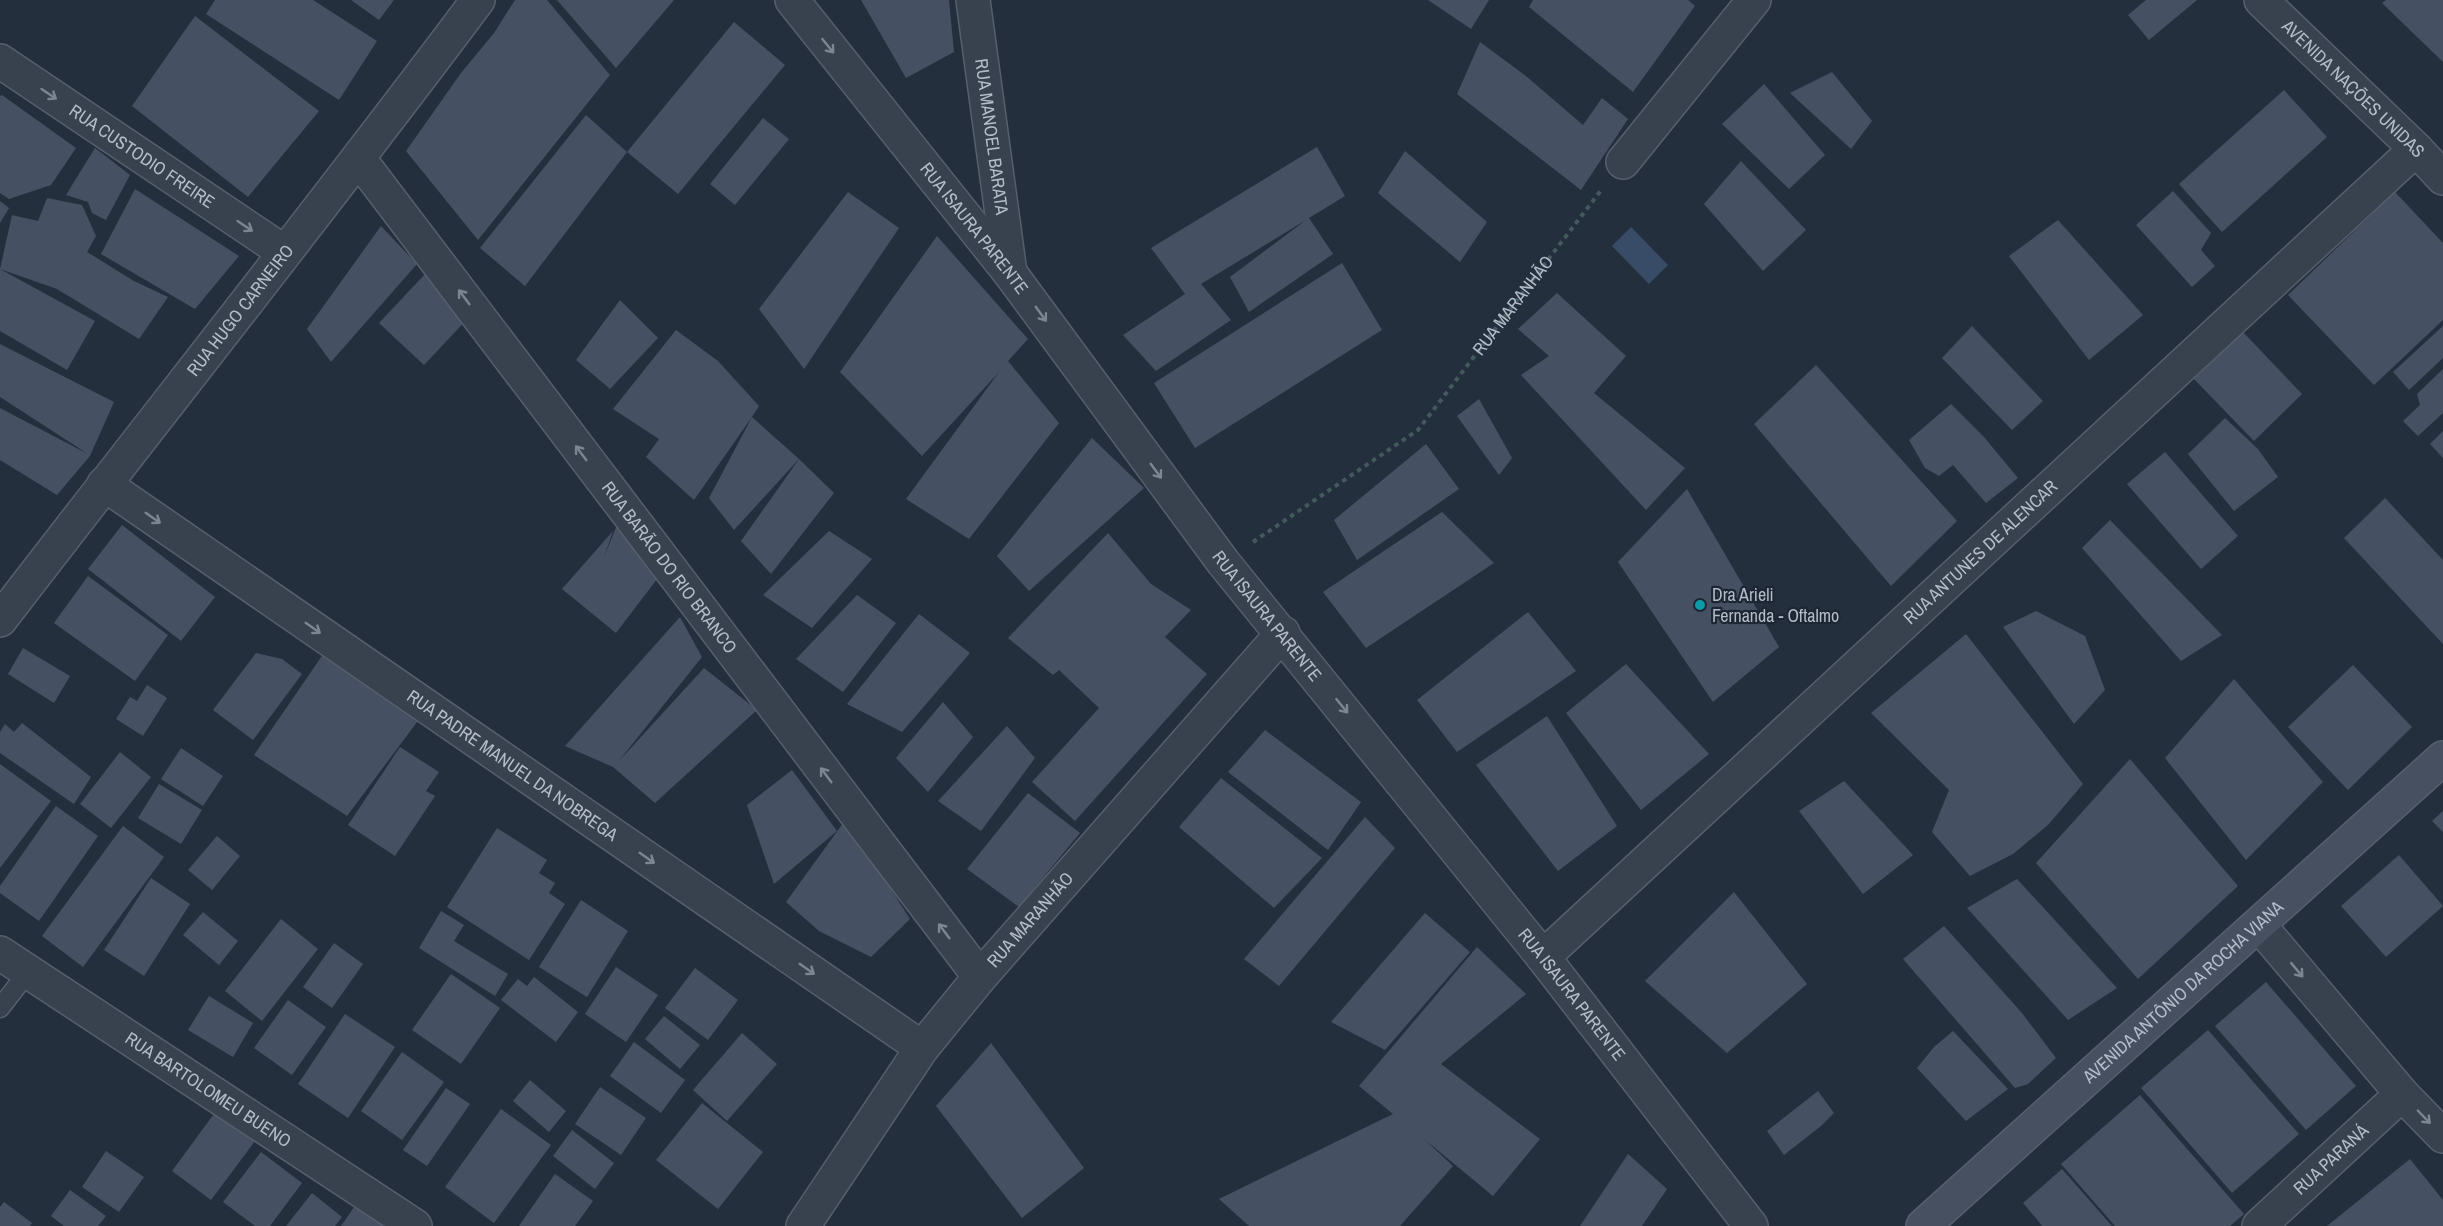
<svg xmlns="http://www.w3.org/2000/svg" width="2443" height="1226" font-family="'Archivo Narrow',sans-serif">
<style>
.water{fill:#394c67}
.building{fill:#455162}
.lines{fill:none;stroke-linecap:round;stroke-linejoin:round}
.service-casing{stroke:#565f6c;stroke-width:21}
.minor-casing{stroke:#565f6c;stroke-width:36}
.tertiary-casing{stroke:#565f6c;stroke-width:36}
.secondary-casing{stroke:#565f6c;stroke-width:36}
.path{stroke:#44595c;stroke-width:4;stroke-dasharray:4.5 4.5;stroke-linecap:butt}
.service{stroke:#38414e;stroke-width:18}
.minor{stroke:#38414e;stroke-width:33}
.tertiary{stroke:#38414e;stroke-width:33}
.secondary{stroke:#465061;stroke-width:33}
.oneway{stroke:#7c8592}
.culture-dot{fill:#0f9aa8;stroke:#1d2633;stroke-width:2}
.labels{text-anchor:middle;stroke-width:4.5;stroke-linejoin:round;paint-order:stroke}
.street-label{font-size:18px;fill:#b4bcc9;stroke:#1d2633}
.poi-label{font-size:18px;fill:#b4bcc9;stroke:#1d2633;text-anchor:start}
</style>
<rect width="100%" height="100%" fill="#242f3e"/>
<!-- water -->
<path class="water" d="M1631,227l37,38 -19,19 -37,-38z"/>
<!-- building -->
<g class="building">
<path d="M215,0h98l64,41 -38,59 -133,-86z"/>
<path d="M351,0h43l-15,20z"/>
<path d="M515,0h32l63,75 -132,165 -72,-89 55,-78 33,-40z"/>
<path d="M557,0h117l-58,68z"/>
<path d="M861,0h88l5,52 -48,26z"/>
<path d="M1428,0h61l-18,29z"/>
<path d="M1533,0h155l7,6 -62,86 -104,-85z"/>
<path d="M2146,0h51l-48,40 -21,-25z"/>
<path d="M2386,0h57v62l-61,-59z"/>
<path d="M195,16l124,95 -71,86 -116,-91z"/>
<path d="M734,22l51,43 -107,129 -51,-42z"/>
<path d="M1480,42l46,34 57,49 19,-27 26,21 -47,71 -124,-96z"/>
<path d="M1832,72l40,49 -21,28 -61,-56z"/>
<path d="M1764,84l61,71 -36,34 -67,-65z"/>
<path d="M2284,90l43,47 -105,95 -43,-48z"/>
<path d="M2,95l74,53 -25,37 -42,14 -9,-6v-97z"/>
<path d="M586,115l41,37 -102,134 -45,-38z"/>
<path d="M763,118l26,21 -54,66 -25,-21z"/>
<path d="M1317,147l28,49 -36,22 24,36 -84,58 -19,-35 76,-57 -105,64 30,36 -75,51 -33,-36 62,-41 -34,-46z"/>
<path d="M95,148l35,27 -24,45 -14,-7 -4,-11 -22,-7z"/>
<path d="M1405,151l82,71 -27,40 -82,-69z"/>
<path d="M1741,161l65,69 -43,41 -59,-67z"/>
<path d="M135,189l104,67 -44,53 -94,-55z"/>
<path d="M2173,191l38,42 -10,17 14,16 -23,21 -56,-62z"/>
<path d="M848,192l51,36 -95,141 -45,-60z"/>
<path d="M2395,192l48,51v77l-69,65 -86,-90z"/>
<path d="M47,198l35,7 14,31 -9,16 47,29 34,16 -29,42 -82,-50 -57,-20 12,-54 26,6z"/>
<path d="M0,201l9,7 -9,15z"/>
<path d="M2058,220l85,95 -54,45 -80,-104z"/>
<path d="M381,226l36,38 -86,98 -24,-33z"/>
<path d="M937,236l91,103 -20,22 51,62 -90,116 -63,-40 93,-127 -77,84 -82,-84z"/>
<path d="M1342,263l40,67 -187,118 -41,-65z"/>
<path d="M0,269l95,52 -28,49 -67,-39z"/>
<path d="M426,273l45,42 -47,50 -45,-42z"/>
<path d="M1557,293l69,63 -32,37 91,75 -39,42 -125,-135 28,-19 -31,-27z"/>
<path d="M620,300l38,38 -48,51 -34,-29z"/>
<path d="M1972,326l71,75 -31,29 -70,-72z"/>
<path d="M2443,326v32l-34,32 -16,-18z"/>
<path d="M676,330l42,31 41,45 -7,11 47,42 -65,71 -25,-32 43,-81 -58,83 -48,-43 13,-18 -46,-30z"/>
<path d="M2243,332l59,62 -48,47 -60,-62z"/>
<path d="M0,344l114,58 -24,54 -33,39 -57,-35v-52l88,46 -88,-57z"/>
<path d="M1816,365l141,156 -66,65 -137,-162z"/>
<path d="M2443,369v44l-25,23 -15,-15 17,-16 -3,-11z"/>
<path d="M1479,399l33,59 -13,17 -42,-59z"/>
<path d="M1951,404l32,32 35,42 -32,25 -33,-38 -14,11 -14,-8 -16,-28z"/>
<path d="M2225,418l33,31 20,28 -44,34 -46,-57z"/>
<path d="M2443,431v27l-13,-14z"/>
<path d="M1092,438l52,50 -115,103 -32,-35z"/>
<path d="M1426,444l33,45 -102,71 -23,-40z"/>
<path d="M2165,452l73,84 -37,33 -74,-85z"/>
<path d="M799,459l35,34 -63,81 -30,-33z"/>
<path d="M1687,489l92,158 -66,55 -95,-140z"/>
<path d="M2385,498l58,62v84l-99,-106z"/>
<path d="M1442,512l52,51 -128,85 -43,-56z"/>
<path d="M619,520l48,46 -51,67 -54,-44 51,-58 -9,26z"/>
<path d="M2110,520l112,115 -41,26 -99,-113z"/>
<path d="M122,525l93,72 -34,44 -93,-72z"/>
<path d="M829,531l43,28 -60,69 -49,-33z"/>
<path d="M1108,533l43,51 40,26 -26,27 42,37 -132,147 -43,-39 67,-74 -40,-38 -6,5 -45,-37z"/>
<path d="M88,576l80,59 -33,46 -81,-58z"/>
<path d="M857,595l39,28 -53,69 -47,-33z"/>
<path d="M2036,611l49,25 20,54 -31,34 -71,-97z"/>
<path d="M1528,612l48,59 -119,81 -40,-52z"/>
<path d="M919,614l51,39 -68,79 -55,-28z"/>
<path d="M680,617l22,40 -84,105 86,-94 53,42 -102,93 -42,-36 -48,-21z"/>
<path d="M1966,634l117,150 -35,41 -35,29 -43,22 -38,-44 17,-42 -78,-77z"/>
<path d="M23,648l47,28 -16,27 -46,-29z"/>
<path d="M326,650l97,64 -76,102 -93,-61z"/>
<path d="M256,653l26,6 20,15 -49,66 -40,-30z"/>
<path d="M1626,664l83,90 -68,56 -75,-97z"/>
<path d="M2353,665l59,62 -64,63 -60,-63z"/>
<path d="M2234,679l89,103 -77,78 -81,-102z"/>
<path d="M147,685l20,13 -24,38 -27,-17 14,-22 7,4z"/>
<path d="M943,702l30,35 -45,55 -32,-34z"/>
<path d="M1547,716l70,110 -59,45 -82,-106z"/>
<path d="M22,723l69,54 -17,27 -74,-51v-21l5,-8 9,8z"/>
<path d="M1007,726l28,32 -54,73 -43,-30z"/>
<path d="M1265,730l96,72 -33,48 -100,-78z"/>
<path d="M400,747l39,25 -13,19 9,5 -40,60 -47,-31z"/>
<path d="M181,748l42,28 -20,30 -42,-27z"/>
<path d="M120,752l31,25 -40,51 -31,-24z"/>
<path d="M2130,759l108,127 -100,93 -102,-116z"/>
<path d="M0,764l51,37 -51,67z"/>
<path d="M792,770l45,61 -63,53 -27,-79z"/>
<path d="M1221,778l101,80 -48,50 -95,-81z"/>
<path d="M1844,781l69,74 -50,39 -64,-83z"/>
<path d="M159,784l43,26 -21,34 -43,-26z"/>
<path d="M1028,793l52,40 -61,74 -52,-38z"/>
<path d="M56,806l42,30 -59,85 -39,-28v-7z"/>
<path d="M2443,811v21l-11,-11z"/>
<path d="M1365,817l30,31 -116,138 -35,-27z"/>
<path d="M846,819l64,100 -39,38 -52,-26 -33,-29z"/>
<path d="M123,826l41,31 -81,110 -41,-31z"/>
<path d="M497,828l50,32 -8,13 16,10 -6,10 16,11 -36,56 -82,-53z"/>
<path d="M217,836l23,20 -28,34 -24,-20z"/>
<path d="M2399,855l44,51 -57,51 -45,-51z"/>
<path d="M151,878l39,26 -46,72 -40,-26z"/>
<path d="M2017,879l100,109 -49,32 -101,-112z"/>
<path d="M1734,892l73,92 -80,69 -82,-72z"/>
<path d="M581,900l47,31 -41,66 -48,-30z"/>
<path d="M441,911l23,14 -10,16 54,33 -13,22 -76,-48z"/>
<path d="M203,912l35,29 -19,24 -36,-30z"/>
<path d="M1425,913l45,39 -85,98 -54,-28z"/>
<path d="M281,919l37,30 -56,72 -37,-30z"/>
<path d="M1944,926l78,87 34,45 -28,26 -13,4 -112,-129z"/>
<path d="M334,943l29,21 -31,44 -29,-21z"/>
<path d="M1477,947l49,47 -85,70 99,75 -47,57 -69,-57 29,27 -53,60h-151l-30,-27 174,-85 -34,-28z"/>
<path d="M616,967l42,28 -32,47 -41,-28z"/>
<path d="M695,968l43,32 -30,40 -43,-32z"/>
<path d="M451,974l49,34 -39,56 -49,-34z"/>
<path d="M534,977l44,35 -22,30 -55,-42 17,-21 9,7z"/>
<path d="M2266,982l90,104 -50,44 -91,-104z"/>
<path d="M209,996l44,27 -20,34 -45,-27z"/>
<path d="M288,1000l38,27 -34,48 -38,-27z"/>
<path d="M345,1014l50,33 -47,71 -50,-34z"/>
<path d="M664,1016l36,29 -20,24 -35,-30z"/>
<path d="M2208,1030l91,104 -67,59 -91,-105z"/>
<path d="M1953,1031l55,58 -42,32 -49,-53 17,-21z"/>
<path d="M742,1033l35,31 -50,57 -34,-31z"/>
<path d="M634,1042l51,38 -24,33 -51,-37z"/>
<path d="M991,1043l93,125 -62,50 -86,-112z"/>
<path d="M402,1052l42,30 -42,58 -41,-29z"/>
<path d="M530,1080l36,31 -17,21 -36,-31z"/>
<path d="M600,1087l46,31 -25,37 -46,-31z"/>
<path d="M446,1088l24,16 -43,62 -24,-16z"/>
<path d="M1818,1091l16,22 -13,13 -37,29 -17,-24z"/>
<path d="M2140,1095l104,119 -14,12h-115l-54,-62z"/>
<path d="M702,1103l61,49 -45,57 -62,-49z"/>
<path d="M219,1107l39,30 -47,63 -39,-29z"/>
<path d="M501,1109l50,36 -57,78 -49,-36z"/>
<path d="M572,1130l42,33 -19,26 -42,-33z"/>
<path d="M106,1151l38,26 -25,35 -37,-25z"/>
<path d="M261,1152l41,31 -32,43h-15l-32,-24z"/>
<path d="M1628,1154l39,35 -25,37h-62z"/>
<path d="M2410,1159l33,41v26h-116z"/>
<path d="M2062,1169l50,57h-70l-2,-3 -17,-20z"/>
<path d="M555,1174l38,27 -18,25h-56z"/>
<path d="M70,1190l36,26 -8,10h-34l-13,-10z"/>
<path d="M312,1193l30,24 -7,9h-49z"/>
<path d="M4,1202l28,21 -2,3h-30v-19z"/>
<path d="M357,1203l33,23h-49z"/>
</g>
<g class="lines">
<defs>
<path id="service" d="M0,1008l28,-36"/>
<g id="minor">
<path id="s2" d="M973,0l37,273"/>
<path id="s3" d="M0,61l284,191"/>
<path id="s4" d="M359,159l621,818"/>
<path d="M1623,162l131,-162"/>
<path id="s5" d="M104,484l818,564"/>
<path id="s6" d="M0,620c159,-207 322,-411 478,-620"/>
<path d="M2259,925l143,169 41,42"/>
<path id="s7" d="M0,953l415,273"/>
<path id="s8" d="M1543,957l873,-808"/>
<path id="s9" d="M803,1226l119,-178 58,-71 303,-344"/>
<path id="s10" d="M2259,1226l143,-132"/>
</g>
<g id="tertiary">
<path id="s11" d="M792,0l218,273 213,289 320,395 208,269"/>
<path id="s12" d="M2261,0l155,149 27,29"/>
</g>
<g id="secondary">
<path id="s13" d="M1923,1226l520,-468"/>
</g>
</defs>
<!-- service casing -->
<use href="#service" class="service-casing"/>
<!-- minor casing -->
<use href="#minor" class="minor-casing"/>
<!-- tertiary casing -->
<use href="#tertiary" class="tertiary-casing"/>
<!-- secondary casing -->
<use href="#secondary" class="secondary-casing"/>
<!-- path -->
<path class="path" id="s1" d="M1253,542l165,-112 184,-241"/>
<!-- service -->
<use href="#service" class="service"/>
<!-- minor -->
<use href="#minor" class="minor"/>
<!-- tertiary -->
<use href="#tertiary" class="tertiary"/>
<!-- secondary -->
<use href="#secondary" class="secondary"/>
</g>
<!-- one-way arrows -->
<defs><path id="oneway-shaft" d="M-6 0H5M1.5-3L5.5 0L1.5 3" fill="none" stroke-width="1.6" stroke-linecap="round" stroke-linejoin="round" transform="scale(1.5)"/></defs>
<g class="oneway">
<use href="#oneway-shaft" transform="translate(828 46) rotate(51)"/>
<use href="#oneway-shaft" transform="translate(49 94) rotate(34)"/>
<use href="#oneway-shaft" transform="translate(245 226) rotate(34)"/>
<use href="#oneway-shaft" transform="translate(464 297) rotate(-127)"/>
<use href="#oneway-shaft" transform="translate(1041 314) rotate(54)"/>
<use href="#oneway-shaft" transform="translate(581 453) rotate(-127)"/>
<use href="#oneway-shaft" transform="translate(1156 471) rotate(54)"/>
<use href="#oneway-shaft" transform="translate(153 518) rotate(35)"/>
<use href="#oneway-shaft" transform="translate(313 628) rotate(35)"/>
<use href="#oneway-shaft" transform="translate(1342 706) rotate(51)"/>
<use href="#oneway-shaft" transform="translate(826 775) rotate(-127)"/>
<use href="#oneway-shaft" transform="translate(647 858) rotate(35)"/>
<use href="#oneway-shaft" transform="translate(944 931) rotate(-127)"/>
<use href="#oneway-shaft" transform="translate(807 969) rotate(35)"/>
<use href="#oneway-shaft" transform="translate(2297 970) rotate(50)"/>
<use href="#oneway-shaft" transform="translate(2424 1117) rotate(46)"/>
</g>
<!-- markers -->
<circle class="culture-dot" cx="1700" cy="605" r="6"/>
<g class="labels">
<!-- street labels -->
<g class="street-label">
<text dy="6" stroke="none"><textPath href="#s12" startOffset="128">AVENIDA NAÇÕES UNIDAS</textPath></text>
<text dy="6" stroke="none"><textPath href="#s2" startOffset="138">RUA MANOEL BARATA</textPath></text>
<text dy="6" stroke="none"><textPath href="#s3" startOffset="171">RUA CUSTODIO FREIRE</textPath></text>
<text dy="6" stroke="none"><textPath href="#s11" startOffset="292">RUA ISAURA PARENTE</textPath></text>
<text dy="6" stroke="none"><textPath href="#s1" startOffset="356">RUA MARANHÃO</textPath></text>
<text dy="6" stroke="none"><textPath href="#s6" startOffset="392">RUA HUGO CARNEIRO</textPath></text>
<text dy="6" stroke="none"><textPath href="#s8" startOffset="596">RUA ANTUNES DE ALENCAR</textPath></text>
<text dy="6" stroke="none"><textPath href="#s4" startOffset="513">RUA BARÃO DO RIO BRANCO</textPath></text>
<text dy="6" stroke="none"><textPath href="#s11" startOffset="778">RUA ISAURA PARENTE</textPath></text>
<text dy="6" stroke="none"><textPath href="#s5" startOffset="496">RUA PADRE MANUEL DA NOBREGA</textPath></text>
<text dy="6" stroke="none"><textPath href="#s9" startOffset="382">RUA MARANHÃO</textPath></text>
<text dy="6" stroke="none"><textPath href="#s13" startOffset="350">AVENIDA ANTÔNIO DA ROCHA VIANA</textPath></text>
<text dy="6" stroke="none"><textPath href="#s11" startOffset="1264">RUA ISAURA PARENTE</textPath></text>
<text dy="6" stroke="none"><textPath href="#s7" startOffset="249">RUA BARTOLOMEU BUENO</textPath></text>
<text dy="6" stroke="none"><textPath href="#s10" startOffset="98">RUA PARANÁ</textPath></text>
</g>
<!-- poi labels -->
<g class="poi-label">
<text x="1712" y="601">Dra Arieli<tspan x="1712" dy="21">Fernanda - Oftalmo</tspan></text>
</g>
</g>
</svg>
